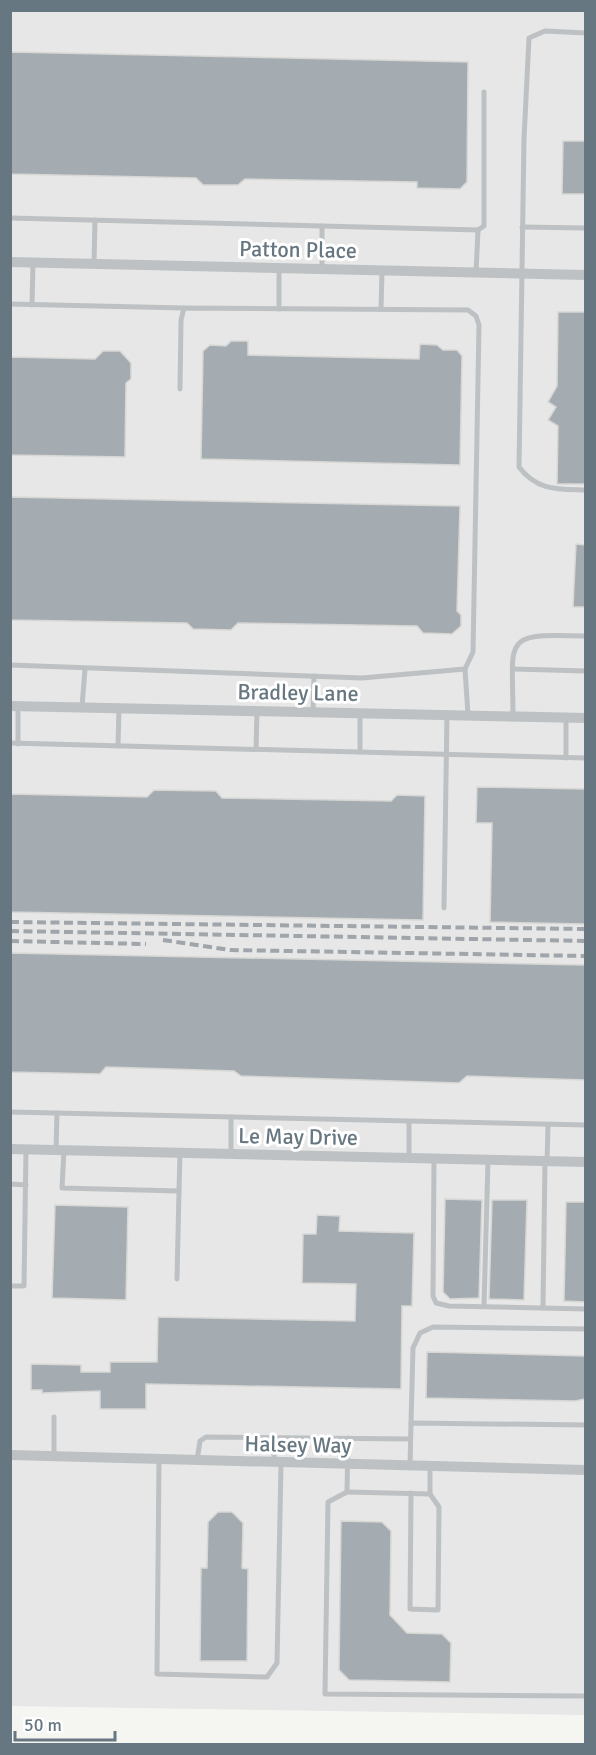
<svg xmlns="http://www.w3.org/2000/svg" width="596" height="1755" font-family="Signika,sans-serif">
<style>
.built{fill:#e6e7e6}
.building{fill:#a5acb1;stroke:#d7d7d5;stroke-width:1.5}
.lines{fill:none;stroke-linecap:round;stroke-linejoin:round}
.service{stroke:#bdc1c4;stroke-width:5}
.minor{stroke:#bdc1c4;stroke-width:10}
.rail{stroke:#9fa5aa;stroke-width:4;stroke-dasharray:9 4.5;stroke-linecap:butt}
.labels{text-anchor:middle;stroke-width:6;stroke-linejoin:round;paint-order:stroke}
.street-label{font-size:22px;fill:#677781;stroke:#fff}
</style>
<rect width="100%" height="100%" fill="#f5f5f2"/>
<!-- built -->
<path class="built" d="M11,11h574v1704l-574,-9z"/>
<!-- building -->
<g class="building">
<path d="M10,52l458,10 -1,120 -7,7 -43,-1v-6l-172,-3 -7,6h-35l-7,-7 -186,-4z"/>
<path d="M563,141h22v53h-23z"/>
<path d="M558,312h27v172h-28l1,-58 -10,-6 8,-13 -8,-5 9,-16z"/>
<path d="M231,341h17v14l171,4 1,-15 17,1 6,5h14l5,6 -2,109 -259,-6 2,-108 7,-6 16,1z"/>
<path d="M103,351h17l11,12v16l-5,4 -1,74 -115,-2v-98l85,2z"/>
<path d="M10,497l450,9 -3,105 4,4v11l-9,8 -29,-1 -6,-7 -179,-3 -7,7 -38,-1 -6,-6 -177,-3z"/>
<path d="M576,544l9,1v62h-12z"/>
<path d="M477,787l108,2v135l-95,-2 2,-99h-16z"/>
<path d="M154,790l62,1 6,7 169,3 6,-6 28,1 -2,124 -413,-8v-118l137,3z"/>
<path d="M10,953l575,12v115l-118,-4 -8,7 -218,-7 -7,-5 -128,-4 -6,7 -90,-2z"/>
<path d="M445,1199l37,1 -3,98 -29,1 -7,-7z"/>
<path d="M492,1200h35l-3,100 -35,-1z"/>
<path d="M566,1202h19v100l-21,-1z"/>
<path d="M55,1205l73,2 -2,93 -74,-2z"/>
<path d="M317,1215l23,1 -1,15 75,2 -2,73h-10l-1,83 -255,-5v25h-46v-18l-58,2v-3h-11v-26l50,1v7h29v-10h47l1,-45 197,4 1,-37 -54,-1 1,-49h13z"/>
<path d="M427,1352l158,4v43l-10,2 -149,-3z"/>
<path d="M218,1512h14l11,11 -1,45 6,1 -1,92h-47l1,-93h6l1,-46z"/>
<path d="M341,1521l41,1 9,9 -1,84 17,18 35,1 9,9 -1,39 -101,-2 -10,-10z"/>
</g>
<g class="lines">
<!-- service -->
<g class="service">
<path d="M586,33l-41,-2 -16,7 -5,101 -5,328c18,24 39,22 67,23"/>
<path d="M10,218l468,12 6,-4v-134"/>
<path d="M522,227l64,1"/>
<path d="M94,264l1,-44"/>
<path d="M322,269v-43"/>
<path d="M476,273l2,-43"/>
<path d="M10,304l174,4"/>
<path d="M32,305l1,-43"/>
<path d="M279,309v-41"/>
<path d="M381,309l1,-38"/>
<path d="M10,665l352,13 103,-9 8,-17 6,-327 -3,-9 -8,-6 -284,-2 -3,12 -1,69"/>
<path d="M465,669l3,46"/>
<path d="M513,669l73,2"/>
<path d="M82,707l3,-38"/>
<path d="M313,712l1,-36"/>
<path d="M360,713v39"/>
<path d="M513,716c0,-79 -13,-83 73,-80"/>
<path d="M10,743l576,15"/>
<path d="M18,744v-38"/>
<path d="M118,746l1,-38"/>
<path d="M256,749l1,-38"/>
<path d="M566,758v-40"/>
<path d="M444,908l3,-193"/>
<path d="M10,1112l576,13"/>
<path d="M409,1122v36"/>
<path d="M56,1150l1,-37"/>
<path d="M64,1150l-2,38 117,3 -2,88"/>
<path d="M231,1154v-37"/>
<path d="M434,1159l-1,137 3,7 13,3 137,3"/>
<path d="M547,1162l1,-37"/>
<path d="M10,1184l16,1"/>
<path d="M179,1191l1,-38"/>
<path d="M10,1286h14l2,-137"/>
<path d="M484,1306l4,-146"/>
<path d="M543,1308l2,-147"/>
<path d="M411,1423l2,-75 7,-15 13,-6 153,2"/>
<path d="M348,1438l-1,54 -19,10 -3,192 261,2"/>
<path d="M54,1456v-39"/>
<path d="M159,1460l-2,214 110,3 10,-14 4,-199"/>
<path d="M197,1460l3,-19 6,-4 204,2"/>
<path d="M274,1463v-25"/>
<path d="M410,1466l1,-43 175,2"/>
<path d="M347,1492l83,2"/>
<path d="M411,1493l-1,116 28,1 1,-103 -9,-13v-28"/>
</g>
<!-- minor -->
<g class="minor">
<path d="M10,262l576,13"/>
<path d="M10,706l576,12"/>
<path d="M10,1149l576,13"/>
<path d="M10,1455l576,15"/>
</g>
<!-- rail -->
<g class="rail">
<path d="M10,922l576,7"/>
<path d="M10,931l576,10"/>
<path d="M163,940l67,10 356,6"/>
<path d="M10,941l136,3"/>
</g>
</g>
<g class="labels">
<!-- street labels -->
<g class="street-label">
<text transform="translate(298 249) rotate(1)" y="8">Patton Place</text>
<text transform="translate(298 692) rotate(1)" y="8">Bradley Lane</text>
<text transform="translate(298 1136) rotate(1)" y="8">Le May Drive</text>
<text transform="translate(298 1444) rotate(1)" y="8">Halsey Way</text>
</g>
</g>
<!-- border -->
<rect width="596" height="1755" fill="none" stroke="#677781" stroke-width="24"/>
<!-- scale -->
<path d="M15 1731v9h100v-9" fill="none" stroke="#677781" stroke-width="3"/>
<text x="24" y="1731" font-size="18" fill="#677781" stroke="#ffffff" stroke-width="4.5" paint-order="stroke">50 m</text>
</svg>
